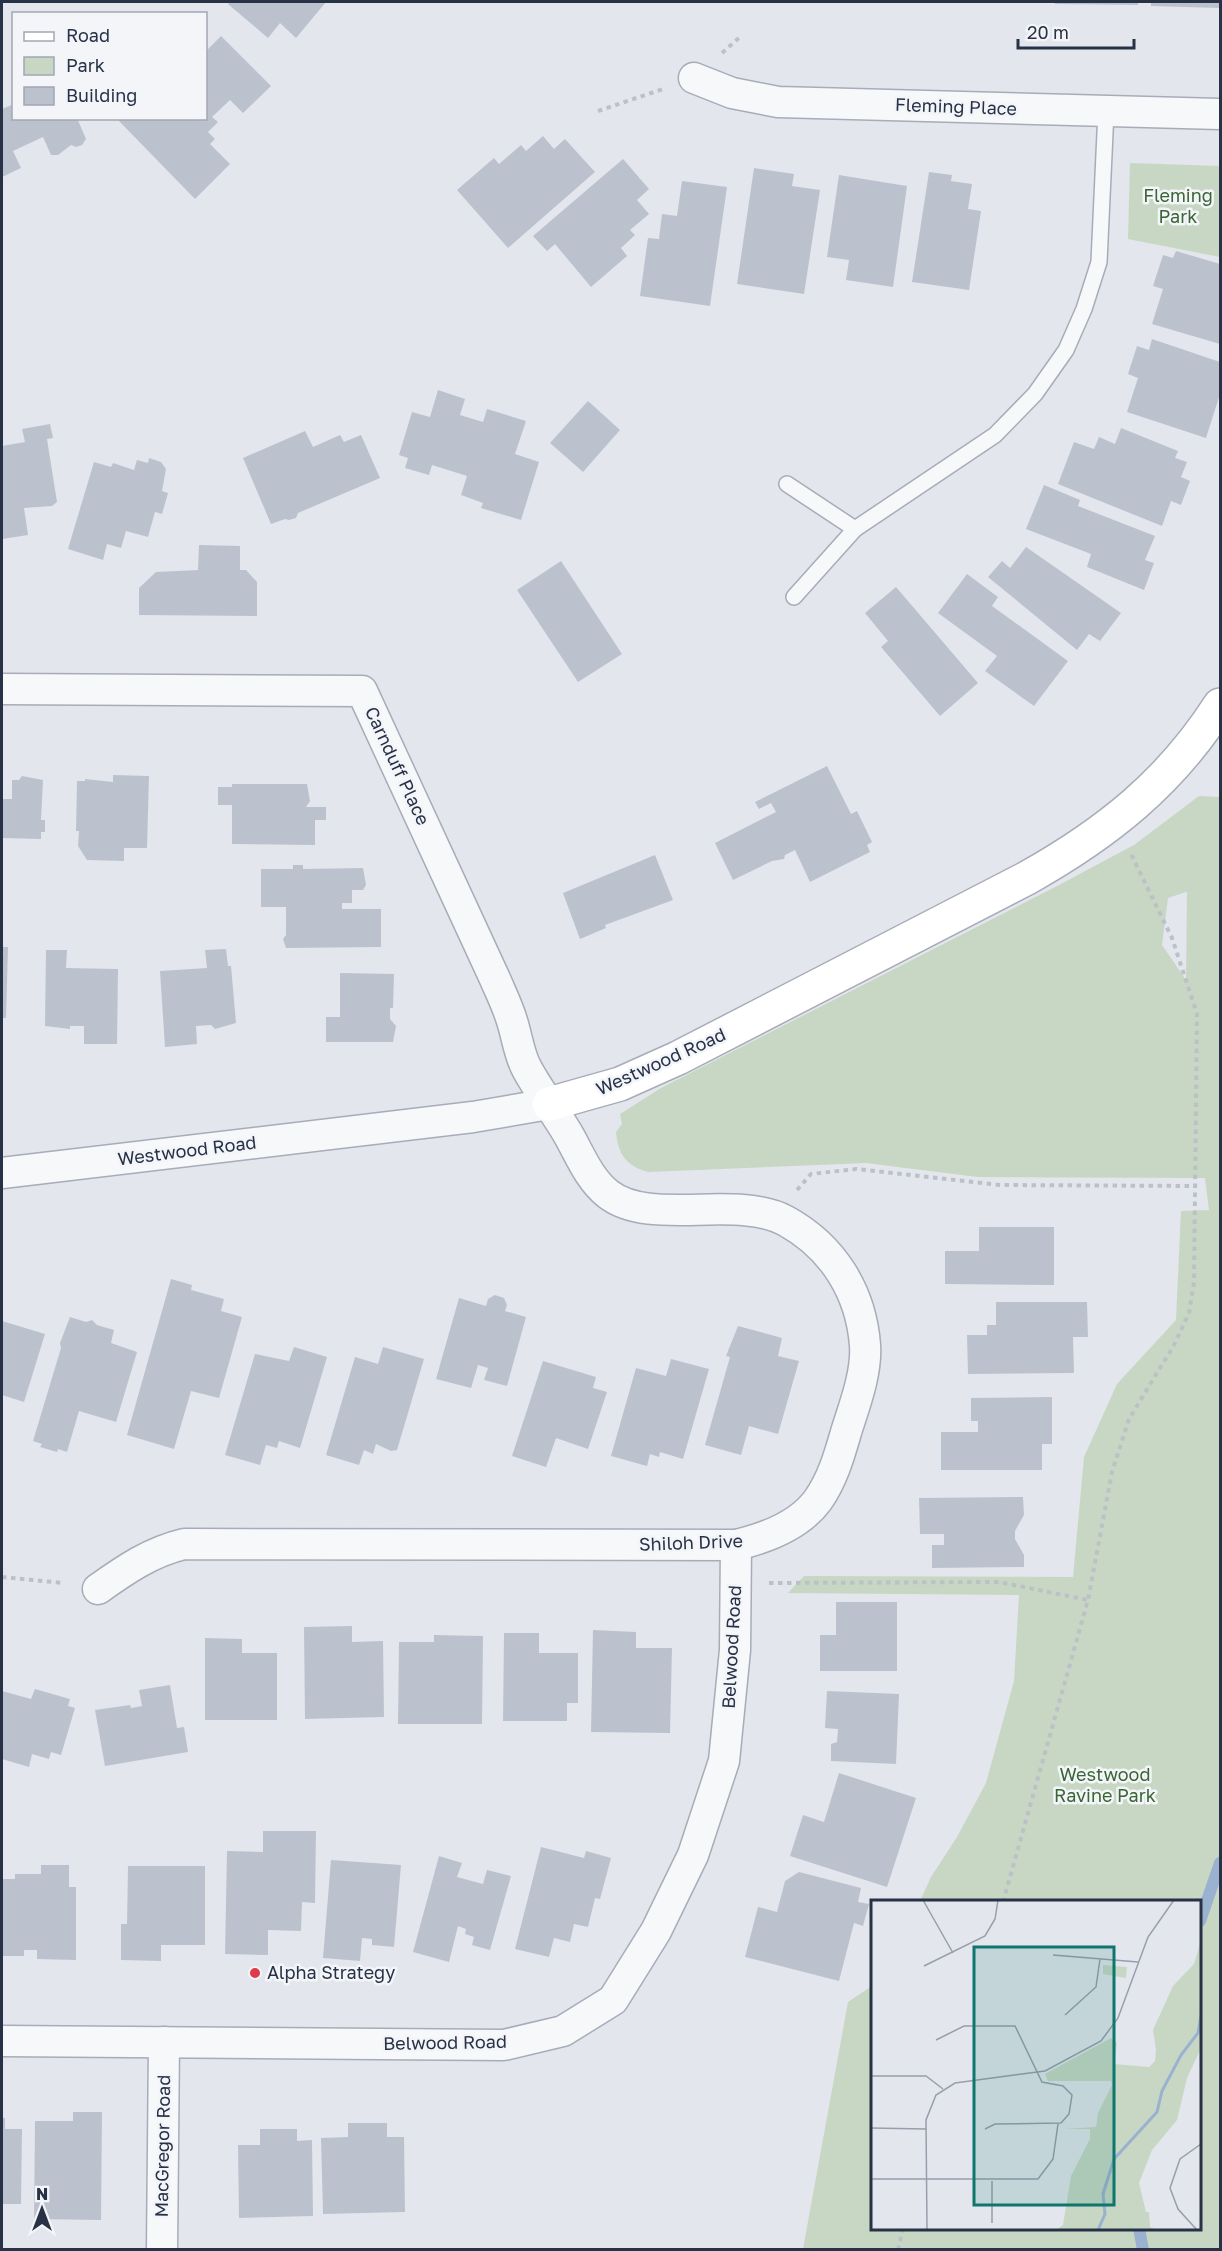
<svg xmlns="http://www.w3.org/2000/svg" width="1222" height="2251" font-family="'Golos Text',sans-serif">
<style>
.green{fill:#c7d7c3;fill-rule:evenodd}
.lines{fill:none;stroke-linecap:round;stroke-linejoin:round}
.stream{stroke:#9ab2d0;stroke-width:12}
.building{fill:#bcc2cd}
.lane-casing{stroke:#a7acb8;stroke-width:18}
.street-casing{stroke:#a7acb8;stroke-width:33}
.secondary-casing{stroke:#a7acb8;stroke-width:36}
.path{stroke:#bcc1c8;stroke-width:4;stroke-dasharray:4.5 4.5;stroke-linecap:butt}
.lane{stroke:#f6f8fa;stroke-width:15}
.street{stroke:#f6f8fa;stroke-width:30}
.secondary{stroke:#fff;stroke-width:33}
.poi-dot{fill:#de3b4b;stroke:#f3f5f9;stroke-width:2}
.labels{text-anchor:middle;stroke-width:5;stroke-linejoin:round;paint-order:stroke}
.street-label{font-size:18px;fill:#283247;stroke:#f3f5f9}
.park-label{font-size:18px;fill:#3a6534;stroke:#f3f5f9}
.poi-label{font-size:18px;fill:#283247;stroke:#f3f5f9;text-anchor:start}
.inset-river{fill:none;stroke:#9ab2d0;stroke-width:3}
.inset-road{fill:none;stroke:#989eab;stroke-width:1.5}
.view{fill:#0f766e;fill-opacity:0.15;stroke:#0f766e;stroke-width:3}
.inset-edge{fill:none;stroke:#283247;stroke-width:3}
</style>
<rect width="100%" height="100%" fill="#e3e6ed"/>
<!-- green -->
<g class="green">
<path d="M1130,163l90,3v91l-92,-18z"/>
<path d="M1199,796l21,1v1452h-417l45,-247 21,-14 3,-5v245h328v-326l-280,-1 11,-24 26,-40 29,-54 28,-102 5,-86 -231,-2 16,-17 269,1 11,-120 33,-73 59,-64 5,-109 28,-1 -4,-32 -227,-1 -112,-14 -218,9c-22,-6 -30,-18 -32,-40l6,-8 -2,-10 41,-26 398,-203 75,-40zM1186,892h1l-1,88 -24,-35 6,-47z"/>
</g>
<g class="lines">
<!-- stream -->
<g class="stream">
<path d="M1200,1921l20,-58"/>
<path d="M1139,2228l4,22"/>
</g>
</g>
<!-- building -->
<g class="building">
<path d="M230,2h96l-30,36 -16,-15 -12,15 -40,-34z"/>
<path d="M1055,2h83v3l-83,-1z"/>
<path d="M1151,2h68v6l-68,-2z"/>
<path d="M221,36l50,50 -28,27 -13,-13 -18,17 6,5 -10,10 7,7 -5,5 20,20 -35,35 -76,-78 3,-3h84v-67z"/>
<path d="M14,104v14h63l9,21 -4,6 -6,2 -5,-2 -13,10h-7l-8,-18 -30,14 8,17 -19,9v-68z"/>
<path d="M543,136l11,13 11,-10 30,33 -87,76 -51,-58 37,-32 5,6 22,-19 5,6z"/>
<path d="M623,159l26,30 -12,11 12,14 -19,16 5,5 -14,13 6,8 -36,31 -36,-43 -8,7 -14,-15z"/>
<path d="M754,168l40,6 -2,12 28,4 -16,104 -67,-10z"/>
<path d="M929,172l23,3 -1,6 21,3 -4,25 13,2 -12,79 -57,-8z"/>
<path d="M839,175l68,11 -14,101 -47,-7 3,-20 -22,-3z"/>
<path d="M682,181l45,6 -17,119 -70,-10 8,-58 11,1 3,-25 15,2z"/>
<path d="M1176,251l44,13v80l-68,-20 11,-35 -10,-3 10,-31 10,3z"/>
<path d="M1152,339l68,23v32l-14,44 -79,-26 11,-34 -10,-4 9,-28 12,4z"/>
<path d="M438,390l27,9 -5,16 23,7 4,-13 39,12 -11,33 24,8 -18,58 -40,-12 2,-5 -22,-8 6,-19 -35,-11 -3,10 -24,-7 3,-10 -9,-3 13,-43 18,5z"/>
<path d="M588,401l32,29 -37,42 -33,-29z"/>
<path d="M50,424l3,14 -6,1 10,63 -5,4 -28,2 4,27 -26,4v-93l23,-4 -3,-13z"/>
<path d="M1121,428l57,23 -3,7 12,4 -6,15 9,4 -9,24 -10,-4 -9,25 -104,-42 16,-42 20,7 5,-12 16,7z"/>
<path d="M305,431l8,16 27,-12 4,7 17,-7 19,43 -82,35 -2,5 -7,2 -4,-1 -14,5 -28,-66z"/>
<path d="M149,458l12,4 5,7 -4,22 6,2 -6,21 -7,-2 -7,25 -22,-6 -5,17 -14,-4 -4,16 -35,-11 26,-87 17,5 2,-4 21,7 3,-10 11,3z"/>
<path d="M1044,485l36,15 -2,6 77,30 -10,24 9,3 -10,27 -57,-23 4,-13 -65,-25z"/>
<path d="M199,545l41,1v24h6l11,12v34l-118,-1v-27l17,-16 42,-2z"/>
<path d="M1026,547l95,66 -21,28 -11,-7 -12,16 -89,-73 14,-16 8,7z"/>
<path d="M561,561l61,93 -44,28 -61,-92z"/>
<path d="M967,574l31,23 -6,9 76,55 -34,45 -49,-35 12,-15 -59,-43z"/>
<path d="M896,587l82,96 -38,33 -59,-69 7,-6 -23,-28z"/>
<path d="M827,766l24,48 6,-3 15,31 -5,3 3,7 -60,30 -15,-32 -10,5 -1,4 -12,2 -39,19 -18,-37 61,-31 -5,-9 -12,6 -4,-7z"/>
<path d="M113,775l36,1 -2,72h-23v13l-37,-1 -9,-14 1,-15h-3l1,-50h8v-2l28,3z"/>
<path d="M22,776l21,4 -2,40h4v12h-4v7l-39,-1v-39h10v-19h7z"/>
<path d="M232,784h75l3,17 -4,6h20v13h-11v25l-83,-1v-39h-14v-18h14z"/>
<path d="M655,855l18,45 -68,25 1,3 -26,11 -17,-46z"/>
<path d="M293,865h10v4l60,-1 3,17 -3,5h-11v13h-10v6h39v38l-95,1 -3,-9 3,-4v-28h-25v-38h32z"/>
<path d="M2,947h6l-2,71h-4z"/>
<path d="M226,949l2,17h3l5,57 -21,6 -4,-4 -15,1 1,18 -32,3 -5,-76 47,-3 -2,-18z"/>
<path d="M46,950h21l-1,18 52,1 -1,75h-33v-18h-14v3l-25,-3z"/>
<path d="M340,973l54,1 -1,34h-3v11l6,7 -3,16h-67v-25h14z"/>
<path d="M979,1227h75v58l-109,-1v-33h34z"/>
<path d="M171,1279l21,6 -1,5 33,9 -3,12 21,6 -23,81 -28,-7 -17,58 -47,-14z"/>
<path d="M495,1295l9,3 3,7 -2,6 21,6 -19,69 -23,-6 4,-12 -10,-3 -7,23 -35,-9 23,-81 27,8 2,-7z"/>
<path d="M996,1302h91l1,35h-15l1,36 -106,1 -1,-39h20v-10h9z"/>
<path d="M70,1317l16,5 6,-2 5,5 17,5 -3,13 26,9 -21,70 -37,-11 -12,41 -9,-3 -1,3 -17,-5 2,-3 -9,-3 28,-93 -1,-5z"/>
<path d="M2,1321l43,13 -21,68 -22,-7z"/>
<path d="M738,1326l44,12 -4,18 21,5 -21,73 -29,-8 -8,29 -36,-10 25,-88 -4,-1z"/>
<path d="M294,1347l33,10 -27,91 -21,-7 -2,7 -11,-3 -6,20 -35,-10 30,-101 34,7z"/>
<path d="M383,1347l41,12 -27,91 -6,1 -15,-7 -3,10 -9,-4 -5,15 -33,-10 29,-98 23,7z"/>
<path d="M671,1359l38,10 -26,90 -23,-7 -1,5 -9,-3 -3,12 -36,-10 25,-88 30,8z"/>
<path d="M543,1361l53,16 -3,11 14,4 -19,57 -32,-11 -10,29 -34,-11z"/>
<path d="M1052,1397v47h-10v26h-101v-38h37v-11h-7v-23z"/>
<path d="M1023,1497l1,18 -9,16v8l9,16v12l-92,1v-23h12v-11h-24l-1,-36z"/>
<path d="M836,1602h61v69h-77v-36h16z"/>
<path d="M352,1626v16l31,-1 1,76 -79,2 -1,-92z"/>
<path d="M593,1630l43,2v16h36l-2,85 -79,-1z"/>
<path d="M504,1633h35v20h39v50h-11v18h-64z"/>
<path d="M434,1635l49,1 -1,88h-84l1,-82h35z"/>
<path d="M205,1638l37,1v14h35v67h-72z"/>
<path d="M170,1685l7,43 7,-1 4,25 -83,14 -10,-56 35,-5 1,3 11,-2 -3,-16z"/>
<path d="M35,1689l35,10 -2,7 7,2 -14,47 -10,-3 -2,7 -17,-5 -3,13 -27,-8v-68l29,8z"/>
<path d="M827,1691l72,3 -3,70 -65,-3v-17l6,-2 1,-13 -13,-1z"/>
<path d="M839,1773l77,25 -29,89 -97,-31 13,-41 21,7z"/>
<path d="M263,1831h53l-1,72 -13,-1 -1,29 -33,-1v25l-43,-1 2,-103 36,1z"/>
<path d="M541,1847l43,11 2,-7 25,7 -11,41 -5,-1 -7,29 -14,-3 -4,18 -16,-4 -5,19 -34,-8z"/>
<path d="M439,1856l23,7 -5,14 26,7 4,-14 24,6 -21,74 -18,-5 2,-8 -9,-3 1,-5 -8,-3 -9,36 -36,-10z"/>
<path d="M331,1860l70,5 -7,82 -22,-2v-6l-10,-1 -2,23 -37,-3z"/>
<path d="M41,1865h28v22h7v73l-39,-1v-9h-13v6h-22v-77h13v-5h26z"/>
<path d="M128,1866h77v79h-44v16l-40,-1v-36h6z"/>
<path d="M799,1872l62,16 -3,14 11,2 -6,22 -9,-3 -15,58 -94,-24 13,-50 19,5 8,-31z"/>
<path d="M73,2112h29l-1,108 -67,-1 1,-98h38z"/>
<path d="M2,2118h3v11h17l-1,75h-19z"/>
<path d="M348,2123h39v14h17l1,75 -82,2 -2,-76 27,-1z"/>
<path d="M260,2129h37v12l15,-1 1,76 -74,2 -1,-73h22z"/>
</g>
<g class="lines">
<defs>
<g id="lane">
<path d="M787,484l68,45"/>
<path d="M794,597l61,-68 140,-94 40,-41 31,-44 18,-41 15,-47 7,-151"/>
</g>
<g id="street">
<path d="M694,78l38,15 46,9 442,12"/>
<path d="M2,689l360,2 133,288c6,14 13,28 17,42 5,15 7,34 15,48 12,22 28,43 41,65 12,21 21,45 40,60 42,33 128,0 178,27 47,26 75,71 79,124 2,27 -10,59 -18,84 -7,24 -14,50 -29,71 -19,26 -52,38 -82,45l-552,-1c-33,8 -58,25 -86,45"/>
<path d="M2,1173l471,-56 76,-13"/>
<path d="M2,2041l502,4 59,-14 50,-31 43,-69 37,-76 31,-94 11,-111 1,-105"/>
<path d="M162,2250l2,-208"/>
</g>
<path id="secondary" d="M549,1104l71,-20 58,-26 349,-180c80,-45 143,-95 193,-173"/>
</defs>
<!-- lane casing -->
<use href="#lane" class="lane-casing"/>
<!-- street casing -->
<use href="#street" class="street-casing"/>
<!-- secondary casing -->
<use href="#secondary" class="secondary-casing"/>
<!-- path -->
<g class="path">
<path d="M722,53l17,-15"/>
<path d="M598,111l65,-22"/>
<path d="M797,1190l14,-16 45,-5 144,16 196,1"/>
<path d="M2,1577l61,6"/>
<path d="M769,1583l230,-1 89,18"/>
<path d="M1003,1902l85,-302 24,-128 17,-53 45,-74 15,-32 5,-31 3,-268 -25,-76 -42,-86"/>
<path d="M898,2250l5,-22"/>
</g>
<!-- lane -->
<use href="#lane" class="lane"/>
<!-- street -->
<use href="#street" class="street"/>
<!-- secondary -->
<use href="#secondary" class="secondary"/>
</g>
<!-- markers -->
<circle class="poi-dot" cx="255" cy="1973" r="6"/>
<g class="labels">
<!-- street labels -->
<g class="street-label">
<text transform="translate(956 107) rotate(2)" y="6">Fleming Place</text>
<text transform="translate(397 766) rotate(65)" y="6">Carnduff Place</text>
<text transform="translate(661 1062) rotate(-24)" y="6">Westwood Road</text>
<text transform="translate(187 1151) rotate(-7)" y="6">Westwood Road</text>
<text transform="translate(691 1543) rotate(-2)" y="6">Shiloh Drive</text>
<text transform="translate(732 1647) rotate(-87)" y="6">Belwood Road</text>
<text transform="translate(445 2043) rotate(-1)" y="6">Belwood Road</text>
<text transform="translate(163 2146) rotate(-89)" y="6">MacGregor Road</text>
</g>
<!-- park labels -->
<g class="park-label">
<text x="1178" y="202">Fleming<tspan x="1178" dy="21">Park</tspan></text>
<text x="1105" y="1781">Westwood<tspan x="1105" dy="21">Ravine Park</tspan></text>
</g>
<!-- poi labels -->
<g class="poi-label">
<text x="267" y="1979">Alpha Strategy</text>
</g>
</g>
<!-- overview -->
<g transform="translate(871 1900)">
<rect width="330" height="330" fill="#e3e6ed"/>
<path d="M330,41v107l-14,30 -10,42 -25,30 -13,33 7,29h3l1,15 7,3h-101l7,-5 8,-49 19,-37v-10h-26l32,-2 2,-14 14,-28 -1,-4h-63l-3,-7 66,-36 6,5 -3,21 35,3 6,-6 1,-11 -3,-20 20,-44 21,-22zM232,65l24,2 -1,11 -23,-4z" fill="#c7d7c3"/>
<path class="inset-river" d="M227,330l7,-16 -2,-20 11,-35 43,-47 5,-21 19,-36 17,-22 3,-17"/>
<path class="inset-road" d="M52,0l30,53M182,55l85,7M53,66l61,-30 10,-17 3,-19M194,115l31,-28 4,-28M65,140l28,-14h51l27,56 21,4 9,9 -3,19 -8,9 -66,1 -10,5M0,176h55l17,13M0,228l55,1M0,279h167l15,-20 5,-35M121,323v-42M56,330l-1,-110 10,-25 19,-12 90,-12 56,-30 17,-23 30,-81 26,-37M326,330l-19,-21 -8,-21 10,-29 21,-15"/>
<path class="view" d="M103,47h140v258h-140z"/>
<rect width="330" height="330" class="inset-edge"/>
</g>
<!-- border -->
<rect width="1222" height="2251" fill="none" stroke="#283247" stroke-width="6"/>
<!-- legend -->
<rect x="12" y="12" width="195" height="108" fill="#f3f5f9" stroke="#a2a7b2" stroke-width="1.5"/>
<rect x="24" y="32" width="30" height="9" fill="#ffffff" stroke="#a2a7b2" stroke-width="1.5"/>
<text x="66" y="42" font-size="18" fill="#283247">Road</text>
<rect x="24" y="57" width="30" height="18" fill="#c7d7c3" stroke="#a2a7b2" stroke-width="1.5"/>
<text x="66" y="72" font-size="18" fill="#283247">Park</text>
<rect x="24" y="87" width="30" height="18" fill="#bcc2cd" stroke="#a2a7b2" stroke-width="1.5"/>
<text x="66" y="102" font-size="18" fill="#283247">Building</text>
<!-- north arrow -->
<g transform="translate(42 2209)" stroke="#f3f5f9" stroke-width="4.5" paint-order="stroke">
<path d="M0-4.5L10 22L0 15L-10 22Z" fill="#283247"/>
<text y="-9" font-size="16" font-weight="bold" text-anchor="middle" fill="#283247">N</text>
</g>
<!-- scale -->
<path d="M1018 39v9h116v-9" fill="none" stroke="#283247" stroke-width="3"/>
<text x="1027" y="39" font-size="18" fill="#283247" stroke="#f3f5f9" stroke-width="4.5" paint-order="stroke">20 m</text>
</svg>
